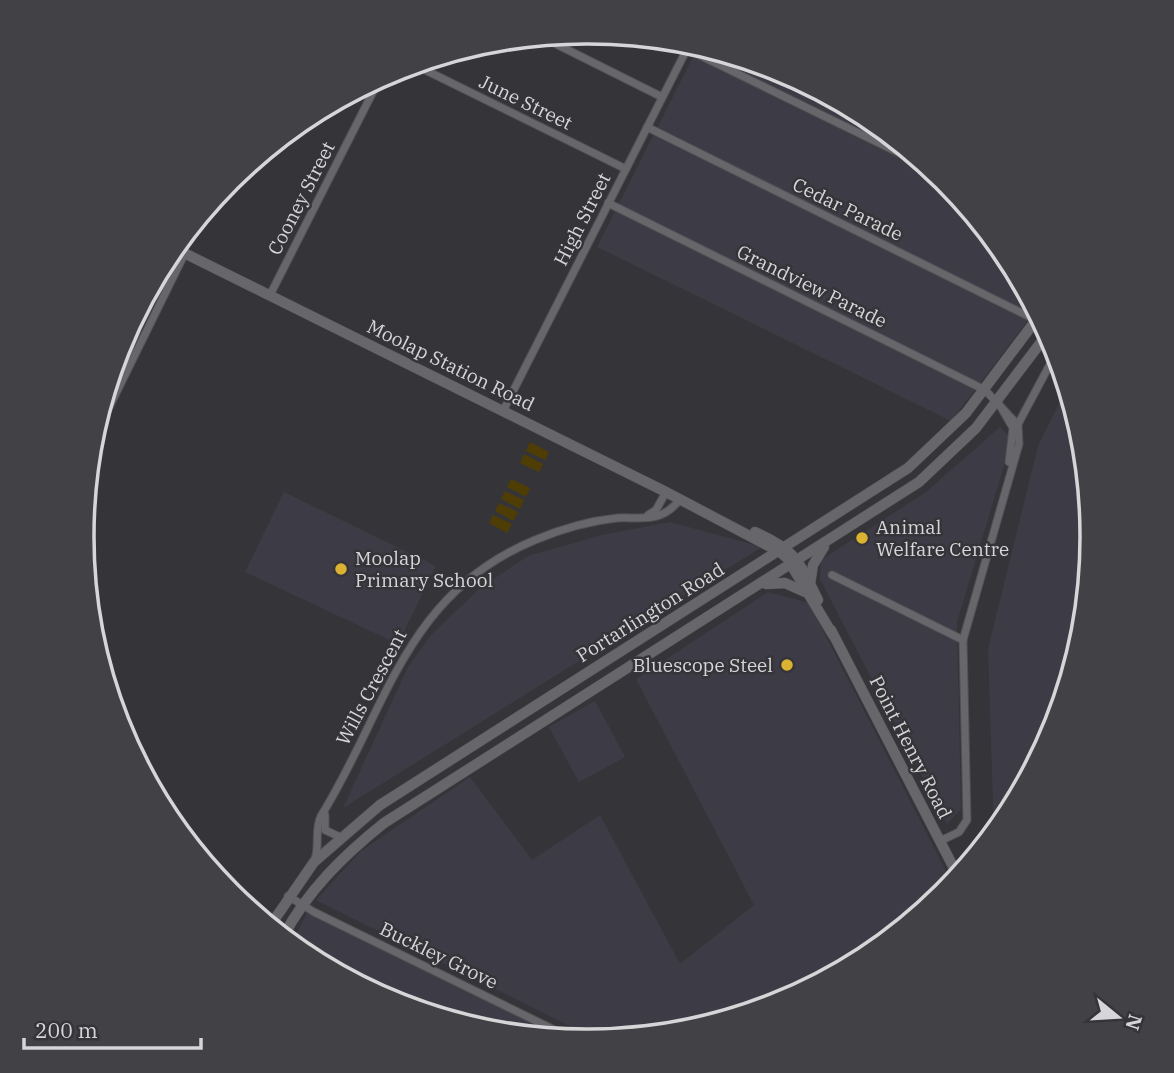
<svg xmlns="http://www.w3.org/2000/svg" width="1174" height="1073" font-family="'IBM Plex Serif',serif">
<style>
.built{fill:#3d3c46}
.green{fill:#4f3d06}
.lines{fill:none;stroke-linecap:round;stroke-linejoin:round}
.street-casing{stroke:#505053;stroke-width:9}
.secondary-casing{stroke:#505053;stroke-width:11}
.street{stroke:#67666b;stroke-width:7}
.secondary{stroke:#67666b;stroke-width:10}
.poi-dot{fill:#dcb233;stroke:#353438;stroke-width:2.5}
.labels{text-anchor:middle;stroke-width:5;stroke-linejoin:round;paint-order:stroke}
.street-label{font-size:19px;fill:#d6d6d9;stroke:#353438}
.poi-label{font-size:19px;fill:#d6d6d9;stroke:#353438;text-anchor:start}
.rim{fill:none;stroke:#d6d6d9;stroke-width:3.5}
</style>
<rect width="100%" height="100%" fill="#353438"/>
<!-- built -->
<g class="built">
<path d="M699,45l82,25 87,47 76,63 63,76 29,54 -85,111 -354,-174z"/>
<path d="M1067,388l15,50 10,99 -10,98 -29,95 -46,87 -13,16 -6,-184 50,-203z"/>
<path d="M1000,427l12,12 -55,183 4,187 -14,15 -127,-245 1,-19 105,-68z"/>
<path d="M284,492l152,74 -38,78 -153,-72z"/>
<path d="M670,522l92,25 -419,261 65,-141 24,-33 48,-46 48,-32 74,-21z"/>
<path d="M768,592l41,11 143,280 -85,74 -87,46 -95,29 -87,8 -282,-140 45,-49 109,-74 62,83 68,-45 80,149 74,-59 -118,-226z"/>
<path d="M595,701l30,56 -46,25 -30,-55z"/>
<path d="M307,913l257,126 -76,-7 -95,-29 -87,-47 -15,-12z"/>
</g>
<!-- green -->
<g class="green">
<path d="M530,442l19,10 -4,8 -19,-9z"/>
<path d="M524,454l19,10 -4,8 -19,-9z"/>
<path d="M511,479l19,9 -4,9 -19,-10z"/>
<path d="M505,491l19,9 -4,9 -19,-10z"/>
<path d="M499,503l19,9 -5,9 -18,-10z"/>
<path d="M493,515l19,9 -5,9 -18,-10z"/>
</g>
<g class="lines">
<defs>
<g id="street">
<path d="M540,36l122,61"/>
<path d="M687,49l243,119"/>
<path d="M413,64l213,105"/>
<path d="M647,127l389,193"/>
<path d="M608,203l377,187 33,35 1,19 -56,196 4,180 -8,12 -19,9"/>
<path d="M270,295l110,-217"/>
<path d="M998,402l15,26 -4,34"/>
<path d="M503,411l187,-368"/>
<path d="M1017,426l39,-73"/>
<path d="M91,444l94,-191"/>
<path d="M648,515l8,-5 10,-18"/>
<path d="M832,575l131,65"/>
<path d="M325,815v15l15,7"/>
<path d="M315,859c5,-15 -1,-28 6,-43 66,-106 83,-222 214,-276 26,-11 54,-19 82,-22 14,-1 31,2 43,-3 9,-3 14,-9 21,-16"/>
<path d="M288,896l26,16 263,129"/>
</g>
<g id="secondary">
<path d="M174,248l492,244 114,60 7,6 46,77"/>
<path d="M755,532c42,19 43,28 63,68"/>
<path d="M766,584l19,-1 20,9"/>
<path d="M810,584l3,-19 11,-18"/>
<path d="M831,630l127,246"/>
<path d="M270,926l44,-64 66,-57 528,-337 58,-55 73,-97"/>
<path d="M283,937c24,-46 61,-82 101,-114l535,-341 57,-54 72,-95"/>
</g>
</defs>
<!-- street casing -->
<use href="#street" class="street-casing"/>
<!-- secondary casing -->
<use href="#secondary" class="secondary-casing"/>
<!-- street -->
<use href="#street" class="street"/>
<!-- secondary -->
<use href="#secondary" class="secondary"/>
</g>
<!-- markers -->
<g class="poi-dot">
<circle cx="862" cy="538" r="7"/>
<circle cx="341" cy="569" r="7"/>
<circle cx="787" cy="665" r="7"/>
</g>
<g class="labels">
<!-- street labels -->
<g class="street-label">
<text transform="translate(526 102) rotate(26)" y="7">June Street</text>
<text transform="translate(301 198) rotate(-63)" y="7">Cooney Street</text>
<text transform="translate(848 209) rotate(26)" y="7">Cedar Parade</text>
<text transform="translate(582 219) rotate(-63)" y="7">High Street</text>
<text transform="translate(812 286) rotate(26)" y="7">Grandview Parade</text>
<text transform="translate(451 365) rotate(26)" y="7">Moolap Station Road</text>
<text transform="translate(650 612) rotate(-32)" y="7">Portarlington Road</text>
<text transform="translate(371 687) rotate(-62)" y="7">Wills Crescent</text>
<text transform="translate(911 747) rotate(63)" y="7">Point Henry Road</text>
<text transform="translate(439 955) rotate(26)" y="7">Buckley Grove</text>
</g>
<!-- poi labels -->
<g class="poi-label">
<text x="876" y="534">Animal<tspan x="876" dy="22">Welfare Centre</tspan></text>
<text x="355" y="565">Moolap<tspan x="355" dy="22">Primary School</tspan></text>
<text x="773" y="672" text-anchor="end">Bluescope Steel</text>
</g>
</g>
<!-- crop -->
<path d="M0 0H1174V1073H0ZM586 44H588A492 492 0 0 1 1080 536V537A492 492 0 0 1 588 1029H586A492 492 0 0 1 94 537V536A492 492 0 0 1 586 44Z" fill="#424145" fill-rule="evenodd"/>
<path class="rim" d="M586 44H588A492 492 0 0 1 1080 536V537A492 492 0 0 1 588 1029H586A492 492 0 0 1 94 537V536A492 492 0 0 1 586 44Z"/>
<!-- north arrow -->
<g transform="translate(1118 1017) rotate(108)" stroke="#353438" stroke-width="5" paint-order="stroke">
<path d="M0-5L12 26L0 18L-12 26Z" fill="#d6d6d9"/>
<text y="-10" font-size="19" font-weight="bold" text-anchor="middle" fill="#d6d6d9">N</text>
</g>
<!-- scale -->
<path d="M24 1038v10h177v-10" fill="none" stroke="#d6d6d9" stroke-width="3.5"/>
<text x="35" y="1038" font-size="21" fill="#d6d6d9" stroke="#353438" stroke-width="5" paint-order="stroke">200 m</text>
</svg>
